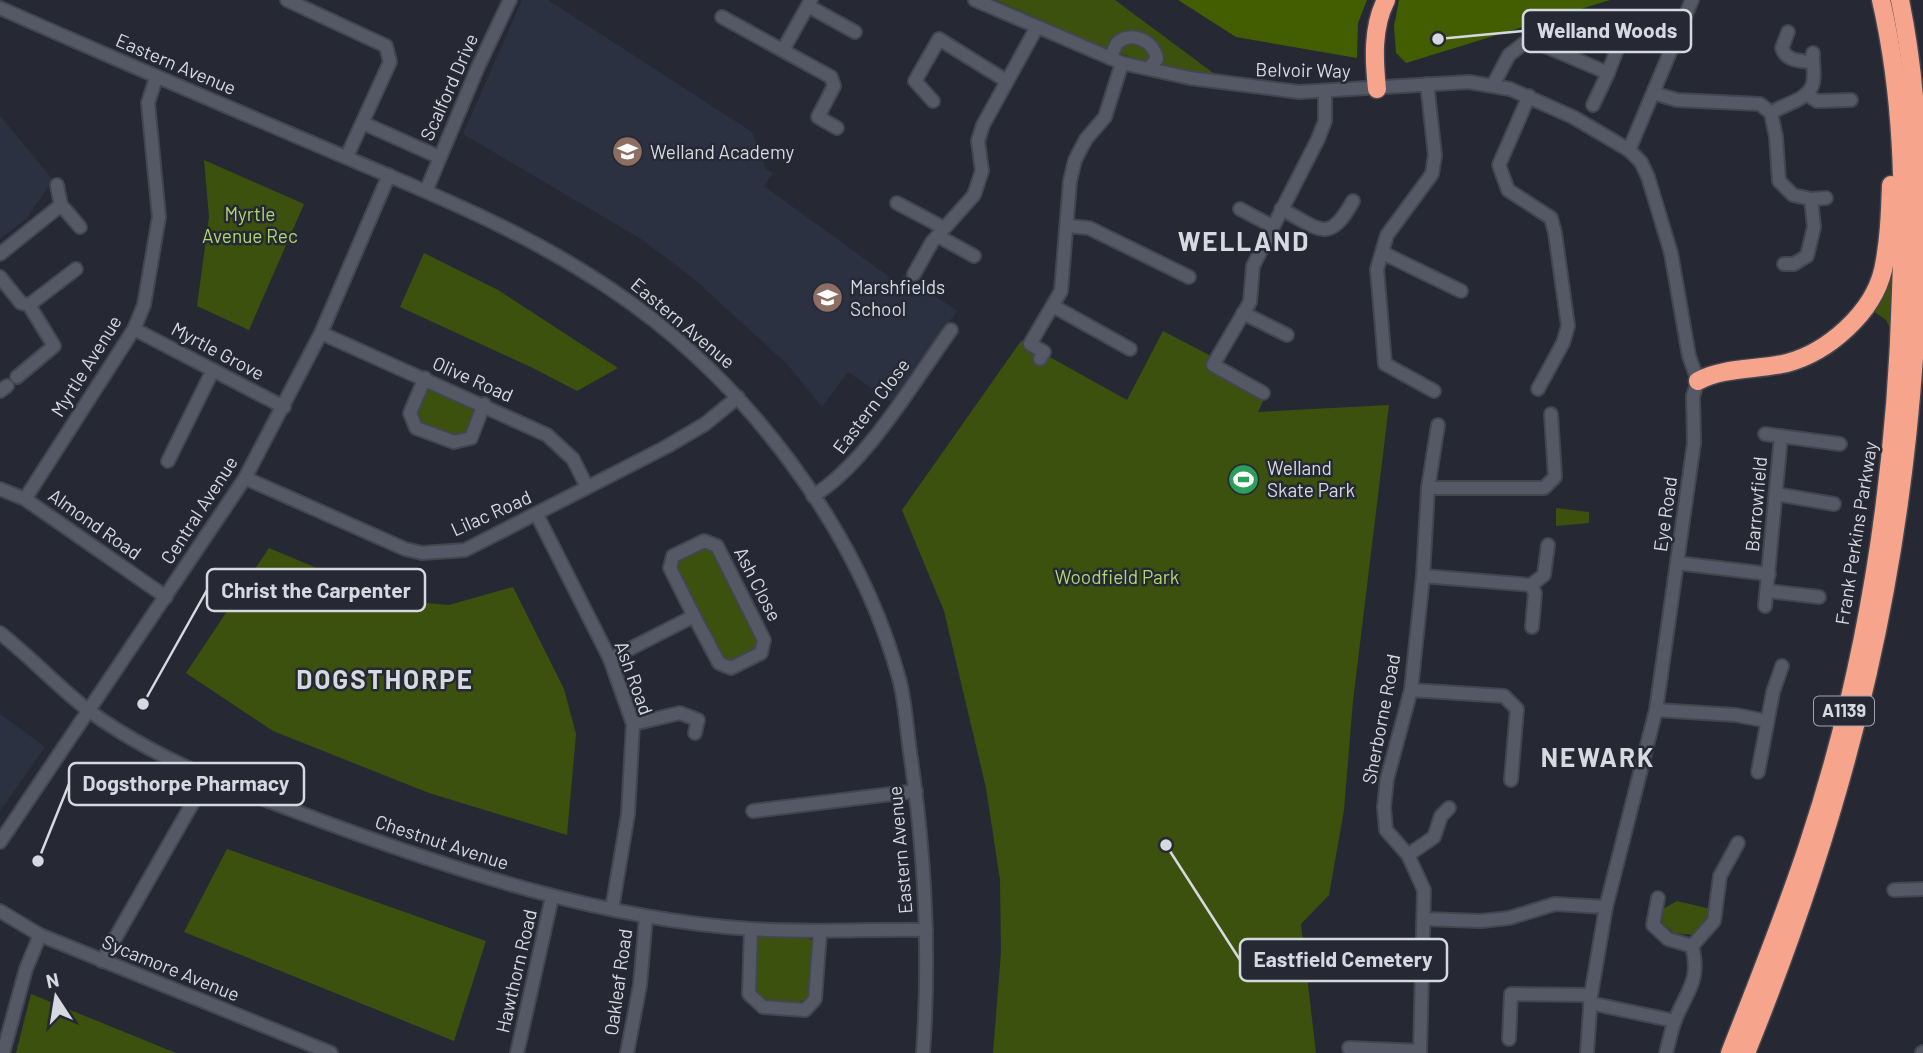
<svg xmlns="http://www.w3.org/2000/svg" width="1923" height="1053" font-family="Barlow,sans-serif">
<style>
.built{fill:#2c3142}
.green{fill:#3b510d}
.forest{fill:#435d01}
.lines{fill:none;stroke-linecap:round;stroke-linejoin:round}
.minor-casing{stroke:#43464f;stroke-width:16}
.highway-casing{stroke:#43464f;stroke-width:21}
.minor{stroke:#555966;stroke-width:12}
.highway{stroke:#f6a48b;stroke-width:18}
.labels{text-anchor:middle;stroke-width:5;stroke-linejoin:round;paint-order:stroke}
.shield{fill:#262934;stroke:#a2a4ad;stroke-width:2}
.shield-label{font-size:18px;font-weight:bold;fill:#d7d9e1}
.street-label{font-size:19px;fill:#d7d9e1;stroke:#262934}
.poi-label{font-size:19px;fill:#d7d9e1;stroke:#262934;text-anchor:start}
.park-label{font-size:19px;fill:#b1d86d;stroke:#262934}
.district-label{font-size:26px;font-weight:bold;letter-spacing:2px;fill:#d7d9e1;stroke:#262934}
.leader{fill:none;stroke:#d7d9e1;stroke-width:2.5}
.callout-dot{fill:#d7d9e1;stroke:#262934;stroke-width:2.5}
.callout{fill:#262934;stroke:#d7d9e1;stroke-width:2.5}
.callout-label{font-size:21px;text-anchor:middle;font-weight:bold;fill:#d7d9e1}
</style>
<rect width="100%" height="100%" fill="#262934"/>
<!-- built -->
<g class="built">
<path d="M522,0h26l204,132 14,37 7,4 -9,13 135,98 4,-10 54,37 -66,91 -43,-30 -26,35 -35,-43 -94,-86 -52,-39 -178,-105z"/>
<path d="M0,116l53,64 -27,39 -26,20z"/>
<path d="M0,714l45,33 -45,64z"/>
</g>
<!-- green -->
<g class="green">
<path d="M996,0h119l109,81 -65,-14 -57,-20z"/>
<path d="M204,160l100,44 -55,126 -52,-24 12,-89z"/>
<path d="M1896,228l-3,106 -7,-14 -17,-12z"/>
<path d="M424,253l74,37 120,78 -41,23 -44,-23 -133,-61z"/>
<path d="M1163,331l48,25 -4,11 57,32 -6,13 131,-7 -36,296 -9,109 -15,85 -28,29 15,129h-323l8,-101 -1,-72 -14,-92 -42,-177 -42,-101 119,-169 106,59z"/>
<path d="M431,385l41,16 5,11 -10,23c-17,2 -42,-4 -51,-20l5,-22z"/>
<path d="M1556,508l33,4v11l-33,3z"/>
<path d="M704,545l10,4 46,91 -3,11 -27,14 -9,-4 -48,-94 2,-9z"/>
<path d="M269,548l124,52 56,5 64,-18 51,102 12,45 -9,101 -138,-42 -156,-62 -87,-58z"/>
<path d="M227,849l259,92 -32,100 -270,-109z"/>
<path d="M1677,901l34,8 -2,11 -16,15 -19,-2 -12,-10 1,-14z"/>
<path d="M765,933l39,2 10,7 -4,55c-15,11 -43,7 -56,-4l1,-52z"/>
<path d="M31,994l145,59h-160z"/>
</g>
<!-- forest -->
<g class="forest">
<path d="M1178,0h189l-9,23 -1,35 -121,-21z"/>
<path d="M1399,0h211l-204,63 -10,-10 -2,-27z"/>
</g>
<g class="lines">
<defs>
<g id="minor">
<path d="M287,0l99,46 4,16 -43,94"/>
<path d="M975,0l147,63 68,15 109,14 170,-10 41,7 63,28 56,33 12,12 7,15 23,76 18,103 9,25 -5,15 1,47 -38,267 -50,197 -15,88 -4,58"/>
<path d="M808,6l47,26"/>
<path d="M0,8c130,58 261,113 392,169 76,32 151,66 220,113 132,88 247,239 288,392 6,25 7,52 11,77 14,97 19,197 12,294"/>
<path d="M722,17l109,60 3,9 -16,31 19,11"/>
<path d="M1788,32l-6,16c4,13 18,13 30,14"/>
<path d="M783,50l28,-50"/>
<path d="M1110,58l7,-15c15,-13 37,-2 40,16l-8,9"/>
<path d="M1608,73l11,-29 -7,-27"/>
<path d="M1427,84l8,71 -3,19 -45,61 -10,34 8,95 49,27"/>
<path d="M1493,85l16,-30 14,-11h17l68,29 -15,32"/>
<path d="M1653,93l24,7 83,4 11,9 5,24 3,44 14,14 18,4 3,28 -7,29 -13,8h-10"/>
<path d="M1806,94l11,7 34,-1"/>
<path d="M1529,96l-30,69 9,25 43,28 4,15 13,93 -5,17 -25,46"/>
<path d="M933,101l-18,-20 24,-42 66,41"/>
<path d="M1771,113c12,-9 35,-12 41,-27 4,-9 0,-23 1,-33"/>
<path d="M363,123l76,34"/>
<path d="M1629,150l63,-150"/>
<path d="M57,185l4,20 19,22"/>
<path d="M426,191l52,-124 32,-67"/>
<path d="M1811,199l15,-1"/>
<path d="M897,203l47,25"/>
<path d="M1240,209l32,17"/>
<path d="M1281,209c38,19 47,37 72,-8"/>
<path d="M1068,226l21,2 100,49"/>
<path d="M938,236l36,20"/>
<path d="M1383,253l78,38"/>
<path d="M0,254l61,-49"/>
<path d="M914,274l18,-32 42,-47 8,-24 -4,-30 5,-16 54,-98"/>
<path d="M0,277l21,26 8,2 25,41 -37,31"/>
<path d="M29,305l47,-36"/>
<path d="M1053,306l77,43"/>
<path d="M1243,313l44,22"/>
<path d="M134,329l150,78"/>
<path d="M321,333l226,102 26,24 14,28"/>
<path d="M1040,359l4,-7 -14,-8 31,-53 9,-110 5,-21 11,-21 19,-22 17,-54"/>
<path d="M425,378l-15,35 6,15 38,14 17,-4 13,-34"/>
<path d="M0,391l7,-5"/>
<path d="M1263,393l-50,-28 37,-63 3,-36 65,-127 7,-18v-29"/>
<path d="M1765,434l75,10"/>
<path d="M168,461l45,-91"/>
<path d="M245,478l160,71 17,4 43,-3 201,-103 39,-23 33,-27"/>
<path d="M1428,488h116l11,-11 -4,-63"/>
<path d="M0,489l25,10 141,98"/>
<path d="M1776,494l58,10"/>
<path d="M813,496c53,-32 101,-115 138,-166"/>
<path d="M25,499l109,-170 10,-24 15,-88 -11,-114 8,-25"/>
<path d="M537,515l73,144 23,65 -5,90 -16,95"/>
<path d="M1677,563l92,11"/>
<path d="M1423,576l108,9 4,8 -3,34"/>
<path d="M1531,585l13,-10 4,-30"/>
<path d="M1767,591l52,6"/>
<path d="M1765,606l16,-170"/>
<path d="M0,633c32,25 61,57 92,80 68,49 147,77 224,106 141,52 284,100 435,110 58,4 117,0 175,1"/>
<path d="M610,659l84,-43 -24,-48 3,-12 31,-15 13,5 47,94 -3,13 -30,15 -12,-5 -25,-47"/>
<path d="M1411,690l93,6 13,13 -6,71"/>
<path d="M1656,710l80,5 31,6"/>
<path d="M633,724l47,-11 18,7 -3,13"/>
<path d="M1758,772l15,-80 9,-26"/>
<path d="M753,811l163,-20"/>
<path d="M0,842l245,-364 76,-145 68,-158"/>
<path d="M1408,855l26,-18 7,-21 8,-8"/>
<path d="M1894,890l29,-1"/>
<path d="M1658,898l-5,27 15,14 24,7c9,34 -5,45 -17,74 -4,11 -6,22 -9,33"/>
<path d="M0,911l40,24 291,118"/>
<path d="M1424,919l57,2 28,-3 46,-14 51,3"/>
<path d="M751,929l-2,65 14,13 42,3 10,-11 5,-67"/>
<path d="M1692,946l22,-25 6,-45 18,-33"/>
<path d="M1352,951h72"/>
<path d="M102,961l105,-183"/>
<path d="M1590,1003l85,18"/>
<path d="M1509,1039l2,-45 80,1"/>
<path d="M1349,1048l71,3"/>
<path d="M3,1053l23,-84 14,-34"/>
<path d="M517,1053l35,-156"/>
<path d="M627,1053l13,-68 6,-68"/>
<path d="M1420,1053l4,-163 -16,-35 -22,-25 -2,-23 3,-28 24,-89 12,-114 5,-88 10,-63"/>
<path d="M1922,1053l1,-1"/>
</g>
<g id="highway">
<path d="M1377,89c-3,-29 -5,-62 9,-89"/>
<path d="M1698,381c25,-14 61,-11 89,-18 41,-11 86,-50 96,-93 6,-28 7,-56 8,-85"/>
<path d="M1730,1053c27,-69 55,-138 78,-208 59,-177 88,-367 93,-554 4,-96 2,-196 -20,-291"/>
<path d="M1746,1053c104,-256 164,-500 172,-778 2,-92 1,-184 -18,-275"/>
</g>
</defs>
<!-- minor casing -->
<use href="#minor" class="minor-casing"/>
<!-- highway casing -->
<use href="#highway" class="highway-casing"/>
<!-- minor -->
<use href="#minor" class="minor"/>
<!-- highway -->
<use href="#highway" class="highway"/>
</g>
<!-- icons -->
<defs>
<symbol id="school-disc" viewBox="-11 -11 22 22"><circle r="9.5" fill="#8d6e63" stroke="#262934"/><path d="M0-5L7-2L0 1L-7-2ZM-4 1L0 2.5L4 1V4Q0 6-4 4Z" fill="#fff"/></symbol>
<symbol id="stadium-disc" viewBox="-11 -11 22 22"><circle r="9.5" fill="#2e9e5b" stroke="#262934"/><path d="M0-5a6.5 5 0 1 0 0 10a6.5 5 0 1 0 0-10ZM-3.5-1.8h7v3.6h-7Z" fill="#fff"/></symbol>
</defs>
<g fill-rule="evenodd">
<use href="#school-disc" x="610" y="134" width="35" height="35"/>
<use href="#school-disc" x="810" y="280" width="35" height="35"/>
<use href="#stadium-disc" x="1226" y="462" width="35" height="35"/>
</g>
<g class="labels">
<!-- shield labels -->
<rect class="shield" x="1814" y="696.5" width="60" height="29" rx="5"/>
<g class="shield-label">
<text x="1844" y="717">A1139</text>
</g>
<!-- street labels -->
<g class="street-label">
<text transform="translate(176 64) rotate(23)" y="7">Eastern Avenue</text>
<text transform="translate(1303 70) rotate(1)" y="7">Belvoir Way</text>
<text transform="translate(449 87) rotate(-66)" y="7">Scalford Drive</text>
<text transform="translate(683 323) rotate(40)" y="7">Eastern Avenue</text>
<text transform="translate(218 351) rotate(28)" y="7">Myrtle Grove</text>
<text transform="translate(86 366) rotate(-58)" y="7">Myrtle Avenue</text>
<text transform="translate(473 379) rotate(24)" y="7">Olive Road</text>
<text transform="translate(871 406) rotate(-53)" y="7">Eastern Close</text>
<text transform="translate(1756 504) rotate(-85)" y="7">Barrowfield</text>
<text transform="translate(199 510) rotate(-57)" y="7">Central Avenue</text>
<text transform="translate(491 513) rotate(-24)" y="7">Lilac Road</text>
<text transform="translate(1665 514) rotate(-82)" y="7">Eye Road</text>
<text transform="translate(95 524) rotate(35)" y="7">Almond Road</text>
<text transform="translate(1856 533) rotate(-81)" y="7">Frank Perkins Parkway</text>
<text transform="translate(758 584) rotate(63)" y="7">Ash Close</text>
<text transform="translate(634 678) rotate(70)" y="7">Ash Road</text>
<text transform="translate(1381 719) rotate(-79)" y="7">Sherborne Road</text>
<text transform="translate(442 842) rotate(18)" y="7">Chestnut Avenue</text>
<text transform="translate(900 850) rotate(-95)" y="7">Eastern Avenue</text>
<text transform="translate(171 968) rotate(22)" y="7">Sycamore Avenue</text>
<text transform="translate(516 971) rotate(-77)" y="7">Hawthorn Road</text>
<text transform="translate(618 982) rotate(-82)" y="7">Oakleaf Road</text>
</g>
<!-- poi labels -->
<g class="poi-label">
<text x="650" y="159">Welland Academy</text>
<text x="850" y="294">Marshfields<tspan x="850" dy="22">School</tspan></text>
<text x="1267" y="475">Welland<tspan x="1267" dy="22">Skate Park</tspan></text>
</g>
<!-- park labels -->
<g class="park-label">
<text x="250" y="221">Myrtle<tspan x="250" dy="22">Avenue Rec</tspan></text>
<text x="1117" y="584">Woodfield Park</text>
</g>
<!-- district labels -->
<g class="district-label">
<text x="1244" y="251">WELLAND</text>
<text x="385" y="689">DOGSTHORPE</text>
<text x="1598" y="767">NEWARK</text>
</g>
</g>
<!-- callouts -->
<path class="leader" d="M1438 39L1523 31M143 704L207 590M38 861L69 784M1166 845L1240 960"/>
<g class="callout-dot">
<circle cx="1438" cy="39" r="7"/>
<circle cx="143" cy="704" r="7"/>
<circle cx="38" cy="861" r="7"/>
<circle cx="1166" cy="845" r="7"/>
</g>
<g class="callout">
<rect x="1523" y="10" width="168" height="42" rx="7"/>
<rect x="207" y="569" width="218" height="42" rx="7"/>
<rect x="69" y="763" width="235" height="42" rx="7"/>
<rect x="1240" y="939" width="207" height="42" rx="7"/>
</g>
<g class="callout-label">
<text x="1607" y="38">Welland Woods</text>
<text x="316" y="598">Christ the Carpenter</text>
<text x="186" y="791">Dogsthorpe Pharmacy</text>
<text x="1343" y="967">Eastfield Cemetery</text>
</g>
<!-- north arrow -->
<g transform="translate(56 997) rotate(348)" stroke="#262934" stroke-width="5" paint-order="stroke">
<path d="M0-5L12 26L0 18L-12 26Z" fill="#d7d9e1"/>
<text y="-10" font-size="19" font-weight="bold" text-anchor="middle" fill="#d7d9e1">N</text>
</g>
</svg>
